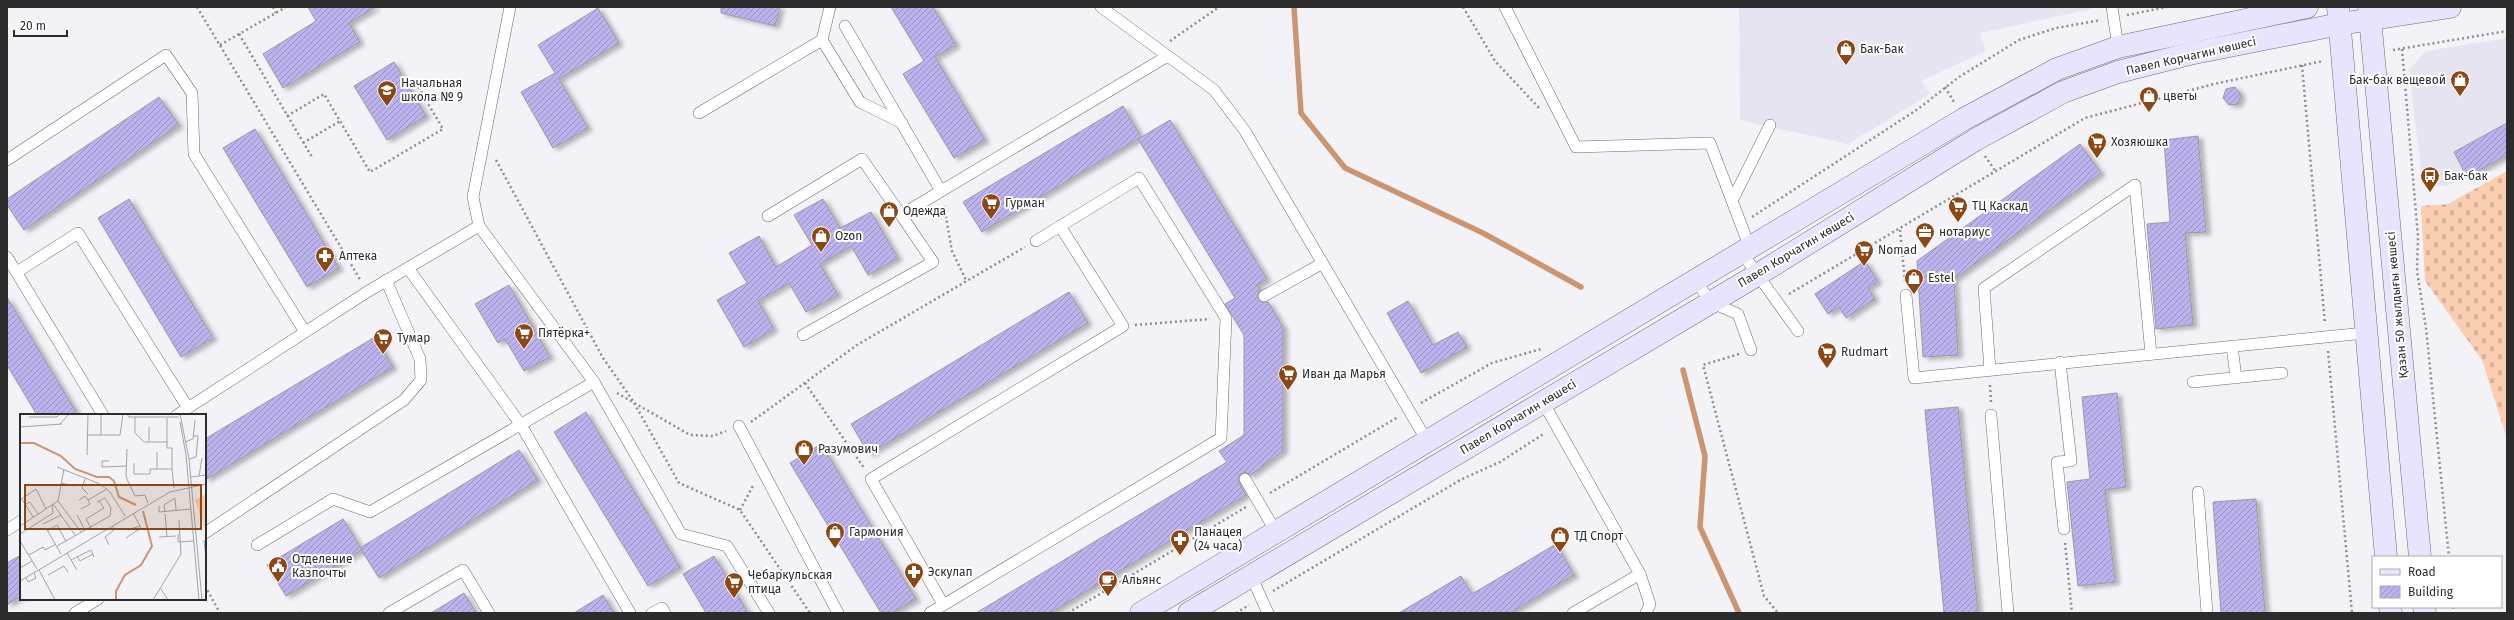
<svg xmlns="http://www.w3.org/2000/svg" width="2514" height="620" font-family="'Fira Sans',sans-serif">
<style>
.built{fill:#e6e4f0}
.cemetery{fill:url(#cemetery-stones)}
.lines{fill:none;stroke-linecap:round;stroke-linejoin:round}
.stream{stroke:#cc9572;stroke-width:5.5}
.building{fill:url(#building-hatch);stroke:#9a9a9e;filter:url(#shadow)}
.lane-casing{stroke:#6b6b6e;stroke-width:12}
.secondary-casing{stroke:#6b6b6e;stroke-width:23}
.path{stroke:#8d8c8f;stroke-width:2.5;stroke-dasharray:2 3;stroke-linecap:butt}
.lane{stroke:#fff;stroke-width:11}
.secondary{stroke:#e8e4fd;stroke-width:22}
.labels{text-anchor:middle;stroke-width:4;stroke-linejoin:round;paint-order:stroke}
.poi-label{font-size:12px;fill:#2c2c2d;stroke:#fff;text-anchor:start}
.street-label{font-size:12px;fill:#2c2c2d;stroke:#fff}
.inset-river{fill:none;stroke:#cc9572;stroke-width:2}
.inset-road{fill:none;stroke:#a3a3a6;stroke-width:1}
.view{fill:#894814;fill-opacity:0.15;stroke:#894814;stroke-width:2}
.inset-edge{fill:none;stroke:#2c2c2d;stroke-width:2}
</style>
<defs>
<pattern id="cemetery-stones" width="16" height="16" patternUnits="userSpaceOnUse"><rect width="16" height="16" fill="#fbceb2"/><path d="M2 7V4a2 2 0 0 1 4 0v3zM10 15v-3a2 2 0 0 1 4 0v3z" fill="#d7b199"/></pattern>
<pattern id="building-hatch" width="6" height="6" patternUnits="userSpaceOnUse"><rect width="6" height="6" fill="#bcb2ed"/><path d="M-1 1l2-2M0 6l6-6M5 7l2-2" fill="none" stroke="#9991c0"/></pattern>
<filter id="shadow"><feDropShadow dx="4.5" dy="2.5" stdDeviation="2" flood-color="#0004"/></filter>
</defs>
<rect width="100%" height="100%" fill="#f3f2f7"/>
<!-- built -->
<g class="built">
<path d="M1739,7h362l-121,26 6,18 -65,30 9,13 -82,50 -108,-24z"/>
<path d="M2507,38v85l-53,29 13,25 -21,9h-23l-14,-116 17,-19z"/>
</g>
<!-- cemetery -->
<path class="cemetery" d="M2507,171v268l-25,-79 -57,-79 -4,-75 27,-2z"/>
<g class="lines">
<!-- stream -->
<g class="stream">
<path d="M1294,7l7,106 44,55 138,65 98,54"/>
<path d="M1683,370l22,86 -5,71 39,86"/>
</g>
</g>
<!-- building -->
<g class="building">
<path d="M308,7h68l-27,16 11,19 -77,46 -20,-34 53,-33z"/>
<path d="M721,7h59l-5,19 -54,-13z"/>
<path d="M891,7h42l23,38 -21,12 50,83 -31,18 -51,-84 21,-13z"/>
<path d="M598,8l21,35 -60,36 29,49 -35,20 -32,-56 34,-19 -17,-28z"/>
<path d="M394,62l32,54 -39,24 -33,-54z"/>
<path d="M2235,87l6,8 -3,9 -9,1 -6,-7 3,-9z"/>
<path d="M159,97l20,28 -155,105 -17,-25v-6z"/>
<path d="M1123,106l18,31 -159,95 -19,-30z"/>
<path d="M1170,120l97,159 -10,6 3,5 -3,6 4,6h7l15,25v124l-32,24 -6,-3 -6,3v8l7,12 -196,118h-74l251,-151 -8,-11 25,-16v-100l-19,-31 10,-6 -97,-159z"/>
<path d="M2507,123v32l-40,22 -13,-25z"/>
<path d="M255,129l84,139 -32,19 -84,-139z"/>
<path d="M2198,136l8,96 -21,1 8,92 -37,4 -9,-105 23,-2 -6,-82z"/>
<path d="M2080,144l21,29 -147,106 4,76 -35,2 -6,-96z"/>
<path d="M129,199l84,139 -32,19 -83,-139z"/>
<path d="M823,199l17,29 31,-16 27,46 -30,17 -17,-29 -31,18 18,31 -32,17 -17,-29 -31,18 16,28 -30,18 -27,-47 30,-17 -18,-30 30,-17 17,31 36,-22 -18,-30z"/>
<path d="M1865,261l13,20 -10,7 7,11 -29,19 -7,-11 -11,7 -13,-20z"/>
<path d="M509,285l41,72 -26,14 -19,-32 -7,4 -23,-39z"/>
<path d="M1069,292l19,31 -219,131 -18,-30z"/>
<path d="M7,297l71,118h-41l-30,-50z"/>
<path d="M1408,301l25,44 25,-13 9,15 -46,26 -34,-60z"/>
<path d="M375,337l18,30 -188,113v-41z"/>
<path d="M2117,393l9,94 -21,3 10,92 -37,4 -11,-104 23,-3 -8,-82z"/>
<path d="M1958,407l20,206h-34l-19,-203z"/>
<path d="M586,412l94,155 -32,19 -94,-154z"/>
<path d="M821,444l95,155 -24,14h-11l-91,-150z"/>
<path d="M519,450l19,30 -159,98 -19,-30z"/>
<path d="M2256,499l9,114h-44l-8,-111z"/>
<path d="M343,519l19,31 -76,46 -19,-31z"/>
<path d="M1556,544l18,31 -64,38h-111l62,-37 11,18z"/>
<path d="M21,555v41l-14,9v-42z"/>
<path d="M714,556l34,57h-42l-23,-39z"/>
<path d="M464,593l12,20h-45z"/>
<path d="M603,595l11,18h-40z"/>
</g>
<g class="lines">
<defs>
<g id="lane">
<path d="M510,7l-37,190 6,29 115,156 87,152 46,12 42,67"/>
<path d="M830,7l-8,33 38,62 42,21"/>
<path d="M1101,7l113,83 31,41 182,310"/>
<path d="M1505,7l71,140 134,-4 40,105"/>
<path d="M2112,7l6,40"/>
<path d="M845,26l96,165"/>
<path d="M699,113l123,-73"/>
<path d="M7,160l159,-105 26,38 2,61 111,178"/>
<path d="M1733,199l37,-74"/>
<path d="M768,216l94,-57 39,56 265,-158"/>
<path d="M1742,253l56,78"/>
<path d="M7,257l96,158"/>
<path d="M408,268l113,157 109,188"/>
<path d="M17,272l61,-39 110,175"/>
<path d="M1696,280l14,22 28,12 13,36"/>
<path d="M1906,295l8,83 451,-45"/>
<path d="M1264,296l57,-32"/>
<path d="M803,335l130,-73 -32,-47"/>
<path d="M2232,346l4,32"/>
<path d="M2060,362l11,99 -14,1 7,67"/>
<path d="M1990,370l-6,-82 151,-103 16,169"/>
<path d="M2193,382l89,-9"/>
<path d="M1543,402l97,172 10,30 -4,9"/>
<path d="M177,415l190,-123 112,-66"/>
<path d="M1991,415l17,198"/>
<path d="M739,426l99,187"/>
<path d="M1245,479l31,53"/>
<path d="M2198,492l9,121"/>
<path d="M7,530l14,-9"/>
<path d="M205,533l199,-133 17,-20 -1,-21 -34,-79"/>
<path d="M257,545l76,-46 37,13 224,-130"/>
<path d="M1251,576l17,37"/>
<path d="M943,604l-72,-125 252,-153 -63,-100"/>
<path d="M75,613l23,-14"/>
<path d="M389,613l74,-43 26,43"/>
<path d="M652,613l10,-5 3,5"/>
<path d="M930,613l291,-175 5,-120 -87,-140 -103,63"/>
<path d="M1573,613l67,-39"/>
</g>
<g id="secondary">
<path d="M2338,7l48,550"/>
<path d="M2369,7l51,550"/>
<path d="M2390,607l1,6"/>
<path d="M2424,607l1,6"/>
<path d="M1141,613l823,-494 93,-50 61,-22 189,-40"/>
<path d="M1189,613l568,-338 218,-135 88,-48 55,-20 71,-18 151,-30 110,-17"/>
</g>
</defs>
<!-- lane casing -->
<use href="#lane" class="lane-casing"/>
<!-- secondary casing -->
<use href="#secondary" class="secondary-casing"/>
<!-- path -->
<g class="path">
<path d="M197,7l164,274"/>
<path d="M273,7l3,6"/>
<path d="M1463,7l32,54 45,48"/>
<path d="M2127,15l40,-8"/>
<path d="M239,34l73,123"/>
<path d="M1170,41l49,-34"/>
<path d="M220,45l66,-38"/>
<path d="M2402,49l16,188 -1,34 9,57 23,229"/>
<path d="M2393,50l114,-19"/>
<path d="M2302,65l23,259"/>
<path d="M1945,87l9,15"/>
<path d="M287,116l37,-22 46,78 73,-43 -27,-46"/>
<path d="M303,143l37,-22"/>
<path d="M1985,156l11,16"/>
<path d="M496,160l107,198 30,43 46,82 61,27 70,103"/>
<path d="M944,206l8,45 14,29"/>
<path d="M1752,217l166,-108 41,-32 60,-37 37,-12 45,-8"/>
<path d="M1900,230l5,51"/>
<path d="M1789,294l296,-176 129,-34 109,-23"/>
<path d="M1135,325l75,-6"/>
<path d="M2328,351l24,262"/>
<path d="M1739,354l-36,11 61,231 14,17"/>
<path d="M805,383l59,85"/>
<path d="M1990,385l1,17"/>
<path d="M617,393l73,42 23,1 13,-5"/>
<path d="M1421,403l71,-40 49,-14"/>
<path d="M751,422l106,-77 168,-98"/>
<path d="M1270,493l128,-76"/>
<path d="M740,510l14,-26"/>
<path d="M2065,543l7,70"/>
<path d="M205,586l15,27"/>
<path d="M1273,591l189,-112 38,-17 45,-29"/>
<path d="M2453,607l1,6"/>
<path d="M298,613h2"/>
<path d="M1068,613l178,-106"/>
<path d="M1236,613l13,-8"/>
</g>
<!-- lane -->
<use href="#lane" class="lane"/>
<!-- secondary -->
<use href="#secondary" class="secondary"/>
</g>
<!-- icons -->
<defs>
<symbol id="shop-pin" viewBox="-11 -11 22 30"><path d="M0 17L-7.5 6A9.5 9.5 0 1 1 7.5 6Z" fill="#894814" stroke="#fff"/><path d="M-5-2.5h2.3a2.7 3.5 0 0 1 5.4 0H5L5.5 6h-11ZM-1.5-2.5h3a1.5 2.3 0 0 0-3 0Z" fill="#fff"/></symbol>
<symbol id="school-pin" viewBox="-11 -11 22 30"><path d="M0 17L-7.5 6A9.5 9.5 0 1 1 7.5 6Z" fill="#894814" stroke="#fff"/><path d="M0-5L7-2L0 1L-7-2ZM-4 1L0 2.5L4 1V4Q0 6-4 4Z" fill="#fff"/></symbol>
<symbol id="supermarket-pin" viewBox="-11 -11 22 30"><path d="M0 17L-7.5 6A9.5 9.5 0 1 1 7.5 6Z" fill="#894814" stroke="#fff"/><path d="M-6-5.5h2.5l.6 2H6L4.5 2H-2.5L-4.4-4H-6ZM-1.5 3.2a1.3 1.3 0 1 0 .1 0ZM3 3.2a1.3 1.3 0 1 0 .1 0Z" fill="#fff"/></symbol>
<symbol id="bus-pin" viewBox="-11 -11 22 30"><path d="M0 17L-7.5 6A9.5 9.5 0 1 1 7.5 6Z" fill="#894814" stroke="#fff"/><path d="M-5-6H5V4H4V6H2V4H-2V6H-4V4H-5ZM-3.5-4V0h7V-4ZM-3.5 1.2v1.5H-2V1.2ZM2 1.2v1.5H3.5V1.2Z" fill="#fff"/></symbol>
<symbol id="office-pin" viewBox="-11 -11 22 30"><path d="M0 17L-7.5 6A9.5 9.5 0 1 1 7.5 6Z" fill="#894814" stroke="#fff"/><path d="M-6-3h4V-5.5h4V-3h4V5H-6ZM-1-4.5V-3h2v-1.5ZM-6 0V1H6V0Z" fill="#fff"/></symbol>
<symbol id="pharmacy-pin" viewBox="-11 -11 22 30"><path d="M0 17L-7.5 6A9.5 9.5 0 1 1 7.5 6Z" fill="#894814" stroke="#fff"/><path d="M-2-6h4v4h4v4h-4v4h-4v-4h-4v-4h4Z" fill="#fff"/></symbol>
<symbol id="civic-pin" viewBox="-11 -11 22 30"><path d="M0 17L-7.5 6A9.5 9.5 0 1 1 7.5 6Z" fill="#894814" stroke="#fff"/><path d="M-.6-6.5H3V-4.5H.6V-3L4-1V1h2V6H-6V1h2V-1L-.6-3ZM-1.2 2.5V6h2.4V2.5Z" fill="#fff"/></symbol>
<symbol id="cafe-pin" viewBox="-11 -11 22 30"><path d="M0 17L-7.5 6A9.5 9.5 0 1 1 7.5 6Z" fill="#894814" stroke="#fff"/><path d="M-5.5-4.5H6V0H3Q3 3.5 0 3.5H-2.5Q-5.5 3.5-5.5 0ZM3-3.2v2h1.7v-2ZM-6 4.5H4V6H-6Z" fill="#fff"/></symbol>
</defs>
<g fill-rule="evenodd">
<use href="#shop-pin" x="1835" y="38" width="22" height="30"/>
<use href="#shop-pin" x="2449" y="69" width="22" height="30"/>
<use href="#school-pin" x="376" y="79" width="22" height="30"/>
<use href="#shop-pin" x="2138" y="85" width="22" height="30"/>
<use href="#supermarket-pin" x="2086" y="131" width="22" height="30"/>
<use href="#bus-pin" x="2419" y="165" width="22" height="30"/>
<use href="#supermarket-pin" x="980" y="192" width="22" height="30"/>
<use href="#supermarket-pin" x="1947" y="195" width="22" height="30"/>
<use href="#shop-pin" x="878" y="200" width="22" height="30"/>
<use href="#office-pin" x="1914" y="221" width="22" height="30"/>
<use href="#shop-pin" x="810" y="225" width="22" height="30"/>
<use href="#supermarket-pin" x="1853" y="239" width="22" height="30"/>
<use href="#pharmacy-pin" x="314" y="245" width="22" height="30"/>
<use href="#shop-pin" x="1903" y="267" width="22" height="30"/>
<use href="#supermarket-pin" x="513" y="322" width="22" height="30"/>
<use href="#supermarket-pin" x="372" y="327" width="22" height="30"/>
<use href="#supermarket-pin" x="1816" y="341" width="22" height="30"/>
<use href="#supermarket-pin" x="1277" y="363" width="22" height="30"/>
<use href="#shop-pin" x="793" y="438" width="22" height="30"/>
<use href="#shop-pin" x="824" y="521" width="22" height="30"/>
<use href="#shop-pin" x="1549" y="525" width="22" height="30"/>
<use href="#pharmacy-pin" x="1169" y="528" width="22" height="30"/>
<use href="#civic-pin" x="267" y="555" width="22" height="30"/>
<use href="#pharmacy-pin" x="903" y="561" width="22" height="30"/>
<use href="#cafe-pin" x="1097" y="569" width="22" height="30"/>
<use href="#supermarket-pin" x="723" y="571" width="22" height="30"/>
</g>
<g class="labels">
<!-- poi labels -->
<g class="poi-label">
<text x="1860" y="53">Бак-Бак</text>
<text x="2446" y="84" text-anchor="end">Бак-бак вещевой</text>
<text x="401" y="87">Начальная<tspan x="401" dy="14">школа № 9</tspan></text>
<text x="2163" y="100">цветы</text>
<text x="2111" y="146">Хозяюшка</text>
<text x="2444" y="180">Бак-бак</text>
<text x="1005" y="207">Гурман</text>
<text x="1972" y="210">ТЦ Каскад</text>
<text x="903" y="215">Одежда</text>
<text x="1939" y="236">нотариус</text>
<text x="835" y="240">Ozon</text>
<text x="1878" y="254">Nomad</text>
<text x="339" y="260">Аптека</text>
<text x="1928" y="282">Estel</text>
<text x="538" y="337">Пятёрка+</text>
<text x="397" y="342">Тумар</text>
<text x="1841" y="356">Rudmart</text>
<text x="1302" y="378">Иван да Марья</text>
<text x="818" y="453">Разумович</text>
<text x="849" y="536">Гармония</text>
<text x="1194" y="536">Панацея<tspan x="1194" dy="14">(24 часа)</tspan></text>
<text x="1574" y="540">ТД Спорт</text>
<text x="292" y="563">Отделение<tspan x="292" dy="14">Казпочты</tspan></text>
<text x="928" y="576">Эскулап</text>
<text x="748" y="579">Чебаркульская<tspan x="748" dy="14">птица</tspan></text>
<text x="1122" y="584">Альянс</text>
</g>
<!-- street labels -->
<g class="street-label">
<text transform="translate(2191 56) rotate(-13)" y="4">Павел Корчагин көшесі</text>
<text transform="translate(1796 250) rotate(-31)" y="4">Павел Корчагин көшесі</text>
<text transform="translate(2397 305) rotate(-95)" y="4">Қазан 50 жылдығы көшесі</text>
<text transform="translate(1518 417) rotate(-31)" y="4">Павел Корчагин көшесі</text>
</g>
</g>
<!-- overview -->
<g transform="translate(20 414)">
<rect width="186" height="186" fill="#f3f2f7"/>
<path d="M186,80v38l-11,-32z" fill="#fbceb2"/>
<path class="inset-river" d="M0,29h14l27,13 14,13 22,8h12l5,4 5,16 17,8M96,186v-9l9,-16 16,-10 11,-19 -9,-35"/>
<path class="inset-road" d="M81,0v21M107,0l2,3h50M160,0l9,45 13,141M9,3h28l3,-3M115,3v16l9,9h23M160,8l6,33 13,145M40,10l9,-10M0,13l42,-3M129,13v15M68,21h32l3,-21M165,28l8,-3 2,-19M107,35l-1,28 9,19 10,-1 3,8M67,41l1,-41M169,45l7,-2 2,-21h-5M89,47h-7v6l25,-1M114,49v11h16v-5h22v-21h-5v-30M37,53l43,17 10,8 15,24M44,55l-6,32 23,31M137,55v-17M152,55l2,19M179,62l3,-18M171,63l15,-2M65,65l-3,9 6,6M41,69l13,3M2,85l11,18M0,86l16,-11 10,20M59,86l6,-4 3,4 19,-11M6,90l4,-2 8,12M33,90l22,31M139,92v6l32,-3M61,95l9,-5 -2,-4M145,97l-1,-6 11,-7 1,12M145,100l2,23M57,101l8,15M23,110l18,-9M0,112l38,-25M26,114l15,26M71,114l-5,-9 18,-11 -5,-7M108,116l12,-4M27,117l10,-6 9,16M0,120l33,-21 -1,-8M158,120v8l16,-1M139,123l17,-1M106,124l15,-10 -8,-15M184,126l2,18M0,127l17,28M89,131l-4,-8 8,-6v-5M37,132l53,-30 1,-8 -6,-10 -8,4M47,139l10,17M9,141l14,-8 2,3 11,-6M57,142l3,5 13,-7M51,146l20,-10 3,7M0,154l12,-7M19,156l16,30M28,161l16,-9 4,6M6,164l2,4 8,-4 -2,-5M0,167l150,-89 36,-8M141,175l7,11M133,186l28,-46 -2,-34"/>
<path class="view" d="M5,71h176v44h-176z"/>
<rect width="186" height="186" class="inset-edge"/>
</g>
<!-- border -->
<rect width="2514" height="620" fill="none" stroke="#2c2c2d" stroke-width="16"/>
<!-- legend -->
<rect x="2372" y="556" width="130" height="52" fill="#ffffff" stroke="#ababab"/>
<rect x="2380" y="569" width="20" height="6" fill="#e8e4fd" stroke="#ababab"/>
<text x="2408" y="576" font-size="12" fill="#2c2c2d">Road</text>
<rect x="2380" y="586" width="20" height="12" fill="url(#building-hatch)" stroke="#ababab"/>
<text x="2408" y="596" font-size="12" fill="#2c2c2d">Building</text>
<!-- scale -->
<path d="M14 30v6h53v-6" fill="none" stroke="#2c2c2d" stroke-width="2"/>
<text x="20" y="30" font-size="12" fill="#2c2c2d" stroke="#ffffff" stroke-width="3" paint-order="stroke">20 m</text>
</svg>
